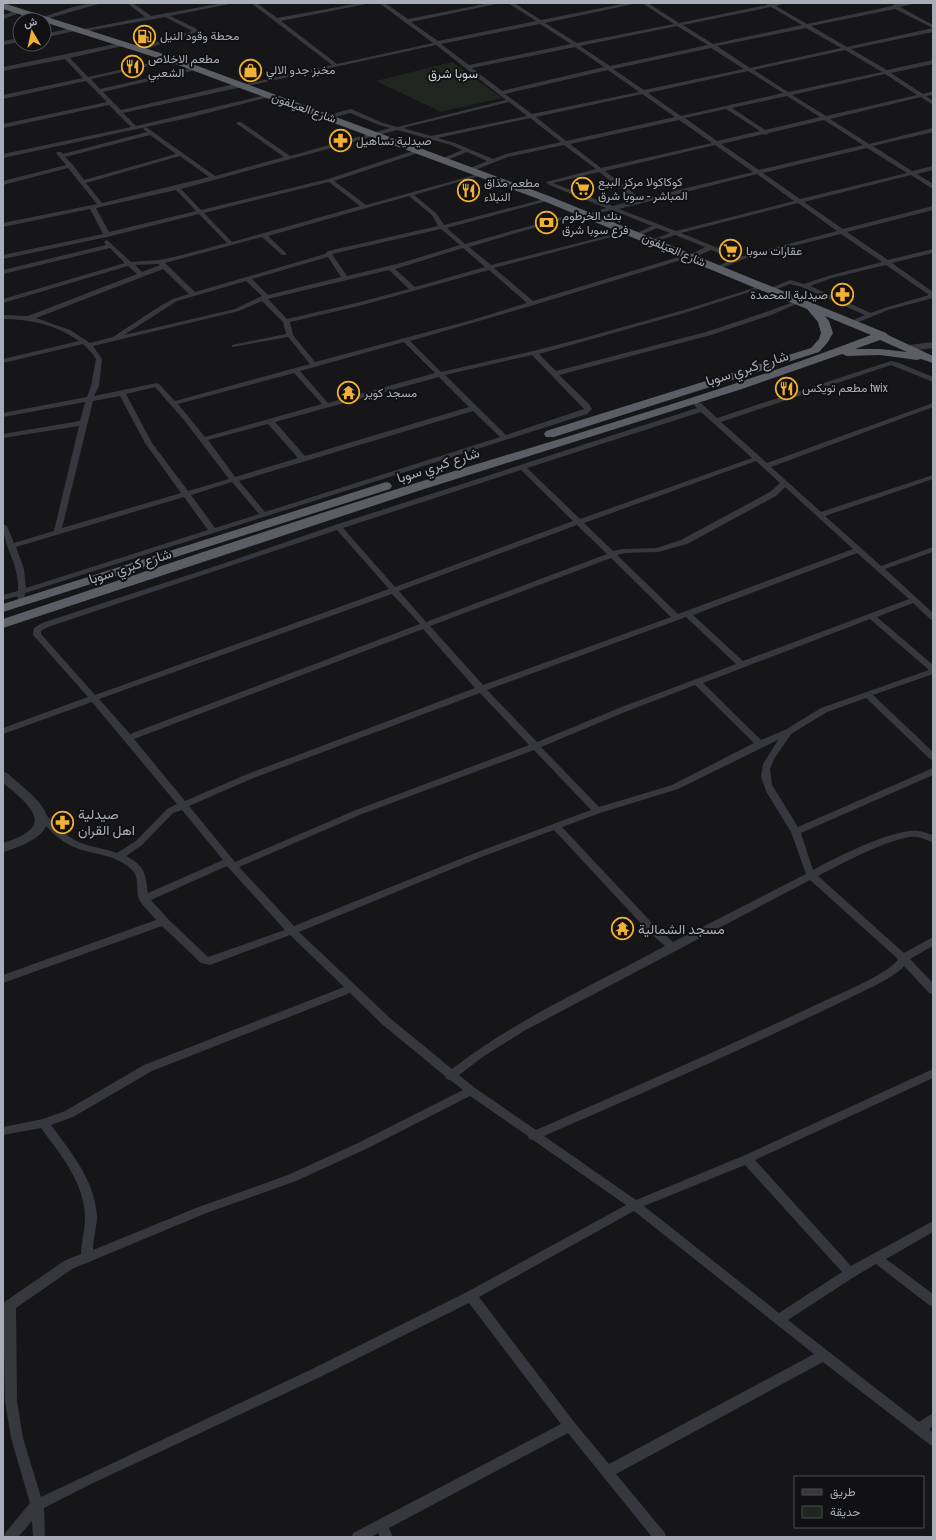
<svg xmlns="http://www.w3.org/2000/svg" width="936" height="1540" font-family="'Archivo Narrow',Vazirmatn,sans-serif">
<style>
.green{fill:#1e261f}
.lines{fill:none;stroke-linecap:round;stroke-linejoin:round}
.minor{fill:#37383d;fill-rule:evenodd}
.tertiary{fill:#37383d;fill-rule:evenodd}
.trunk{fill:#5b5e65;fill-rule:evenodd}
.labels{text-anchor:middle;stroke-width:4;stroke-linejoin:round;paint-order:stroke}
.far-poi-label{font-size:12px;fill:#a8adb8;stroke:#111113;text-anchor:start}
.far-street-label{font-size:12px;fill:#a8adb8;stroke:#111113}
.far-neighbourhood-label{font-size:13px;fill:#c9ccd4;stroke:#111113}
.street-label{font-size:14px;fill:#a8adb8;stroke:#111113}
.poi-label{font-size:14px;fill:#a8adb8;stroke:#111113;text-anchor:start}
</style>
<rect width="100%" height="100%" fill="#161618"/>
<!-- green -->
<path class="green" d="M452,62l50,36 -61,14 -65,-31z"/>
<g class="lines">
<!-- minor -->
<g class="minor">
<path d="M92,3h10l-59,17 -3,-2 33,-11z"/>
<path d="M127,3h6l18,13 72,-13h11l-64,13 27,13v3l-57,19 -3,-2 1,-1 54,-17 -27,-14 -83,15 -3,-2 66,-13z"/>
<path d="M251,3h6l20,15 83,-15h11l-90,18 56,43 96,-21 -54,-40h6l23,16 82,-16h11l-90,19 27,19 98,-20 -28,-18h6l27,17 86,-17h11l-93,20 32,20 97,-19 -32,-21h6l31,20 88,-18v-2h19l-10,3 31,18 85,-18 2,-2 23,-1 -17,4 33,18v7l-82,17 36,21 46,-10v4l-42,9 32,21 10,-3v4l-7,1 7,5v4l-12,-8 -91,22 39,25 64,-16v4l-60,14 39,25 21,-5v4l-16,4 16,10v5l-22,-14 -107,27 39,27 90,-23v4l-86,22 41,28 45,-11v4l-41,10 41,29v6l-45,12 -37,15 -2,-1v-2l16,-7 -63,-28 -12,-3 -18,7h-4v-2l22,-9 14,4 24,-8 54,-14 -41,-28 -95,24 -29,12 -3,-2 1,-1 19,-8 -23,-9 -18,8h-5l-154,47 -124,36 31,31 92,-21 47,-12 104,-29 76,-24 5,1 -77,25 -149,42 17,17 150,-39 60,-20 30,-11 5,1 -30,13 -60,20 -152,40 30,29 3,5 -5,5 -562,179 -1,6h-6l-1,-3 -14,4v-5l15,-4c2,-26 -15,-44 -15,-67l4,2 7,17 40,-12 25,-105 -76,12v-4l77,-13 5,-19 -82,15v-4l84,-16 4,-11 5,-27 -4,-6 -9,-9 -80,19v-4l76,-18c-22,-16 -49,-22 -76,-22v-4l25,1 109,-42 -9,-8 -125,37v-4l122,-36 -15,-15 -107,26v-4l103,-25 -2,-3 3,-2 24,22 28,-2 15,-3 53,-14 -28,-29 -92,23 -104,22v-4l100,-21 -13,-25 -87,18v-4l94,-19 -29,-36 -65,17v-4l63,-16 -10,-12 1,-1h4l2,2 84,-22 -4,-3 3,-2 69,49 69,-19 -47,-33v-2h4l49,34 100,-28 -11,-3 -29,-12 -23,6 -3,-2 1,-1 26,-7 32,14 14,4 109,-27 -70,-55 -313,68 13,13 134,-32 3,2 -85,22 -185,40v-4l128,-27 -22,-22 -106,23v-4l104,-22 -21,-21 -83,18v-4l80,-17 -18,-19 -62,12v-4l122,-25 3,2 -1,1 -57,13 18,19 85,-19 3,2 -85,19 9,10 97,-22 3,2 -97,23 18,18 118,-27 3,2 90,-20zM771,7l31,18 -89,19 -30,-19zM895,9l38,19 -86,19 -36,-21zM540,24l31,20 -102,21 -28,-21zM677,26l31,19 -98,21 -30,-20zM806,28l35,20 -91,20 -33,-22zM575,47l29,20 -102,24 -30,-23zM711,48l33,21 -100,21 -31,-21zM845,50l37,22 -94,20 -34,-22zM608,70l31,22 -107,22 -27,-20zM748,71l35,22 -102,23 -33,-23zM885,74l32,21 -91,21 -34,-21zM642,94l33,23 -109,24 -30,-24zM787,96l33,21 -55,13 -33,-22zM509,102l18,14 -96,20 -28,-8zM726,109l34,22 -43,10 -32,-23zM530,118l31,24 -55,12 -13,5 -38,-16 -17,-5zM679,120l33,23 -111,25 -31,-24zM824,120l39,25 -104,25 -38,-26 43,-10 2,1 3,-2zM397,130l54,15 11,5 -21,9v2h4l22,-9 20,9 -19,8v2l2,1 38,-15 56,-12 32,24 -50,13 3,3 57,23 -20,6v2l26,-6 40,16 -17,8v2h4l18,-8 13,5 -19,7v2h4l20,-7 30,12 -15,8h-5l-152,46 -39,-33 136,-36v-2l-139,35 -22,-18 116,-34 -5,-1 -115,32 -18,-16 104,-28 -3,-2 -104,27 -8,-12 -22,-18 68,-20v-2l-116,32 -32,-24 87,-29 1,-1 -3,-2 -91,30 -127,31 -20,-21zM150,135l26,19 -92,26 -11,-15 -8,-8zM715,145l38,27 -112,27 -36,-28zM867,148l40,25 -107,26 -37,-26zM180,156l29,21 -107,26 -16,-20zM599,172l36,28 -22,6 -60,-23zM757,174l37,27 -118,30 -57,-22zM329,182l31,24 -128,36 -28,-29zM176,190l20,21 -87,21 -13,-24zM409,196l23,19 6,11 -110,25 -3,3 -130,38 -30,-29 97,-26 20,18h4v-2l-18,-17zM798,203l39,28 -97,26 -59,-24zM441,229l19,16 -59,18 -54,13 -15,-22zM463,248l22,19 -70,20 -20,-18zM328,257l13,20 -73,18 -16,-16zM158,264l2,1 -18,7 -7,-7zM886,265l43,30 -45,13 -13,5 -61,-27 22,-8zM163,269l26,25 -16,5 -13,7 -47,31 -23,6 -20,-13 -34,-12zM389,270l20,19 -53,14 -69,16 -19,-20zM489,270l38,33 -55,17 -157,42 -22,-27 -3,-13 69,-16zM246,281l16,15 -27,13 -111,26 53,-34zM262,301l21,21 3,12 -54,11v2l56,-10 22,27 -135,37 -16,-17 -2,-1 -63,13 5,-10 3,-27 -9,-13 146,-35zM404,342l31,31 -107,30 -28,-32zM532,355l52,54 -78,26 -61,-60zM294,373l28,31 -117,33 -27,-33zM439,377l30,30 -164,49 -30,-34zM155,387l29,33 45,59 -41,12 -36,-48 -26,-49zM120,396l25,47 36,50 -119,35 31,-127zM473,411l27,26 -235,75 -26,-31zM268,424l30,34 -63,19 -27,-37zM232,482l27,32 -44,14 -24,-33zM184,497l24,33 -182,58 -2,-19 -8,-22z"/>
<path d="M20,9l3,2 -1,1 -19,7v-4z"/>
<path d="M77,27l2,1v2l-35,8v-4z"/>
<path d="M20,38v4l-17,3v-4z"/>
<path d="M891,361l8,2 34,14v5l-42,-17 -170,57 46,41 166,-60v4l-162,60 50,45 112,-37v4l-108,37 56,50 52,-19v5l-48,17 48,44v7l-3,-1 -17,-16 -36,14 56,48v9l-60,21 60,57v8l-3,-1 -64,-61 -39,14 -36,22 -17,25 -4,10 2,16 26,42 135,-59v7l-132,58 12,37c22,-12 81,-42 105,-39 5,0 10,3 15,4v7c-5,-1 -10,-4 -15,-5 -22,-3 -79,28 -100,39l86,77 29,-16v9l-23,13 23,24v11l-4,-1 -25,-27c-10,13 -56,32 -73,41 -95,45 -191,87 -287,129l92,64 107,-44 190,-87v9l-178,82 96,106 82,-45v11l-47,27 47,35v12l-4,-1 -53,-41 -22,13 -66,43 131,102 14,-9v13l-4,3 4,4v13l-4,-2 -106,-82 -207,112 49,59 1,4h-14l-84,-104 -179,95 4,9h-13l-2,-4 -7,4h-19l1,-4 208,-109 -92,-121 -151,75 -229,107 -45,23 1,29h-12l-1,-16 -14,16h-14l1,-4 25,-30 -19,-65 -6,-37 -2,-98 61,-42 17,-7c0,-12 4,-24 4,-36 0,-35 -25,-64 -44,-90l-38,7v-8l40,-8 22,-8 79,-46 200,-78 -54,-52 -80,30 -9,-2 -39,-37 -159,57v-8l153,-55c-4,-5 -15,-16 -17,-21 -4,-11 2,-22 -9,-31 -16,-14 -37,-13 -56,-21 -15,-6 -25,-18 -35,-29l-2,-2 2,-2h6c13,13 24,26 42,31 10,3 20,4 30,8l19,-12 31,-32 10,-5 -85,-102 -89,32v-6l85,-31 -54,-61 -1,-2 1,-6 8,-5 180,-59 113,-39 362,-117 -3,-3 1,-2h6l16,15zM701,412l51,46 -172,61 -53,-51zM756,461l24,22 -10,9 -89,48 -24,8 -34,1 -10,2 -29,-28zM521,470l52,51 -178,66 -52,-59zM785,487l68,62 -175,65 -61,-59 7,-2 34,-1 29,-8 89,-48zM577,525l30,29 -181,68 -27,-31zM337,530l52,59 -294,106 -54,-61v-3l7,-4zM857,553l52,46 -166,62 -50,-46zM611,558l60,59 -188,68 -53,-59zM392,594l28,30 -290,110 -31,-35zM686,617l50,47 -117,44 -82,34 -50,-52zM870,619l59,51 -108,38 -36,22 -24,10 -58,-57zM423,629l52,59 -230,87 -60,26 -51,-62zM695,685l59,58 -82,42 -73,22 -58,-60 84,-35zM480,693l49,52 -173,65 -121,52 -46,-56 62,-27zM778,740l-15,24 -2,13 6,16 24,39 15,42 -133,68 -20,-18 -91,-97 38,-14 78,-24zM534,750l57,60 -116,43 -181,73 -55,-59 123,-53zM182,810l41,50 -75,33c-3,-20 -2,-26 -22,-37l16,-11 31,-32zM554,830l93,100 18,16c-72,39 -148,73 -213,123l-61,-50 -92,-87 182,-75zM227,866l58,64 -77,27 -39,-37 -18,-20zM810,880l88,79c-6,13 -61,36 -76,43 -95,45 -190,86 -286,128l-61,-42 -16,-13 25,-19 40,-25zM350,993l33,32 62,51 1,3 4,1 13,10 -105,53 -70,32 -92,33 -103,42c0,-12 4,-23 4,-34 -2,-35 -26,-64 -46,-91l22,-8 79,-46zM470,1096l58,40 1,3 4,1 93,65 -159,87 -157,78 -269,127 -18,-59 -6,-37 -1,-93 56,-39 132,-55 92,-33 70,-32zM745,1165l97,107 -63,41 -135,-107zM634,1211l180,143 -205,110 -35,-42 -95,-125z"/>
</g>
<!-- tertiary -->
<g class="tertiary">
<path d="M933,342v6l-24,3 -5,-3 5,-3z"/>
<path d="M3,772l4,1c12,11 36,28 40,43 5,20 -30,32 -44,36v-9c9,-3 21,-7 28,-14 15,-14 -18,-38 -28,-46z"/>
</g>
<!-- trunk -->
<g class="trunk">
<path d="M3,3l173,55 373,138 337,137 2,2 45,21v7l-12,-4 -4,1 -37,-5 -33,1 -5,-2 -100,35 -324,102 -415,137v-9c136,-45 272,-92 410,-135 153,-48 307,-91 458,-149l-46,-19 4,5 4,12 -5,9 -9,10 -265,85h-8l-2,-3 2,-3 265,-83 8,-9 2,-6 -3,-11 -11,-13 -266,-109 -371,-138 -126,-40v-2h-6l-35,-11zM880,340l27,12 -27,-3h-25z"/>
<path d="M386,482l4,1 2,3 -2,3 -387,123v-8z"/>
</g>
</g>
<!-- icons -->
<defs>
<symbol id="fuel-ring" viewBox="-11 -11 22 22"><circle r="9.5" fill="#111113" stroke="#f2b134" stroke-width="1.5"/><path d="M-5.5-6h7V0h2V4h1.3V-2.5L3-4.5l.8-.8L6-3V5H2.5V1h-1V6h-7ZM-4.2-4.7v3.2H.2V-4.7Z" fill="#f2b134"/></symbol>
<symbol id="restaurant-ring" viewBox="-11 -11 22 22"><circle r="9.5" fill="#111113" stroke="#f2b134" stroke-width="1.5"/><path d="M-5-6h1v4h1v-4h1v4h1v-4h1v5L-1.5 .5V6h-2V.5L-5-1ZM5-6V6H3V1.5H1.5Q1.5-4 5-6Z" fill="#f2b134"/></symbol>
<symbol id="shop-ring" viewBox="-11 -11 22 22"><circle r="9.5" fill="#111113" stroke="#f2b134" stroke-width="1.5"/><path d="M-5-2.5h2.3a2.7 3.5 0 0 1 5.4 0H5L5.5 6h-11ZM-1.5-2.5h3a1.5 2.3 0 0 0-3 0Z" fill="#f2b134"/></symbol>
<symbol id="pharmacy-ring" viewBox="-11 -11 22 22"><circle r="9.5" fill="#111113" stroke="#f2b134" stroke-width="1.5"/><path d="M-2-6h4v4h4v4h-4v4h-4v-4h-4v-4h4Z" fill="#f2b134"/></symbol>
<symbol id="supermarket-ring" viewBox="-11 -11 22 22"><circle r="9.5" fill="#111113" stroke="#f2b134" stroke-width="1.5"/><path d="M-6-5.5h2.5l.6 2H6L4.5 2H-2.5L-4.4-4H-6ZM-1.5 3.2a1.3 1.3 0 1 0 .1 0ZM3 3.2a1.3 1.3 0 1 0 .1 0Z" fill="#f2b134"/></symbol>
<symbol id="bank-ring" viewBox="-11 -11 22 22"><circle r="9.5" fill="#111113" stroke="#f2b134" stroke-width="1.5"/><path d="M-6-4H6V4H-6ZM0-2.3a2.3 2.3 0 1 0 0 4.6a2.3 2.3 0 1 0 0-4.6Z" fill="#f2b134"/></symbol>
<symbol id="temple-ring" viewBox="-11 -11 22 22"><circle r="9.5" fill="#111113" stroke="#f2b134" stroke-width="1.5"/><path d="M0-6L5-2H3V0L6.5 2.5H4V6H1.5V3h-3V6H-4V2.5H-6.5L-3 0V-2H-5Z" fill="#f2b134"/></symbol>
</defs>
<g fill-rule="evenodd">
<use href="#fuel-ring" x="132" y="24" width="25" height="25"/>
<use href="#restaurant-ring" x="120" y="54" width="25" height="25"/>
<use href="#shop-ring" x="238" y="58" width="25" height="25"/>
<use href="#pharmacy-ring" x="328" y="128" width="25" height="25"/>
<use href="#supermarket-ring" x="570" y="176" width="25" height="25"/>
<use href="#restaurant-ring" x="456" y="178" width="25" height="25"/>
<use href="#bank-ring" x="534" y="210" width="25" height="25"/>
<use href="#supermarket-ring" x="718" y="238" width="25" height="25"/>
<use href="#pharmacy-ring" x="830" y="282" width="25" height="25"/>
<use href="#restaurant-ring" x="774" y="376" width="25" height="25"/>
<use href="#temple-ring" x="336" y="380" width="25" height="25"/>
<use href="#pharmacy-ring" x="50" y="810" width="25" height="25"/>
<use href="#temple-ring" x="610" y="916" width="25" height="25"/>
</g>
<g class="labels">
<!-- far-poi labels -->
<g class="far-poi-label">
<text x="160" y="40">محطة وقود النيل</text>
<text x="148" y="63">مطعم الاخلاص<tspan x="148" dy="14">الشعبي</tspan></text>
<text x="266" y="74">مخبز جدو الالي</text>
<text x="356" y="145">صيدلية تساهيل</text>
<text x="598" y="186">كوكاكولا مركز البيع<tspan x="598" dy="14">المباشر - سوبا شرق</tspan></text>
<text x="484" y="187">مطعم مذاق<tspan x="484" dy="14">النبلاء</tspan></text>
<text x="562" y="220">بنك الخرطوم<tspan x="562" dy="14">فرع سوبا شرق</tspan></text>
<text x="746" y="255">عقارات سوبا</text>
<text x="828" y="299" text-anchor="end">صيدلية المحمدة</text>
<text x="802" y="392">مطعم تويكس twix</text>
<text x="364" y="397">مسجد كوير</text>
</g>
<!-- far-street labels -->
<g class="far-street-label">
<text transform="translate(304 108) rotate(20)" y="4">شارع العيلفون</text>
<text transform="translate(674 250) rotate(23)" y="4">شارع العيلفون</text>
</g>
<!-- far-neighbourhood labels -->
<g class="far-neighbourhood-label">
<text x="453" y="78">سوبا شرق</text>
</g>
<!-- street labels -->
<g class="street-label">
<text transform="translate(747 368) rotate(-18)" y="5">شارع كبري سوبا</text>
<text transform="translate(438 465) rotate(-18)" y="5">شارع كبري سوبا</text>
<text transform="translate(130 566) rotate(-18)" y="5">شارع كبري سوبا</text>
</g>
<!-- poi labels -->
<g class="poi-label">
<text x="78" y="819">صيدلية<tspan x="78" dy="16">اهل القران</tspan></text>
<text x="638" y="934">مسجد الشمالية</text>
</g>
</g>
<!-- border -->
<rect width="936" height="1540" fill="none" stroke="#a8adb8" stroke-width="8"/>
<!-- legend -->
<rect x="794" y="1476" width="130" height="52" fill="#111113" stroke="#4d4f55"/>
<rect x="802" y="1489" width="20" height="6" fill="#37383d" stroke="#4d4f55"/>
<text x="830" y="1496" font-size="12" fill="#a8adb8">طريق</text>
<rect x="802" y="1506" width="20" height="12" fill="#1e261f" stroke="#4d4f55"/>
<text x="830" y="1516" font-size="12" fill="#a8adb8">حديقة</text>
<!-- north arrow -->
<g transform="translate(32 32) rotate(351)"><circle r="19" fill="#111113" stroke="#4d4f55"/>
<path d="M0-3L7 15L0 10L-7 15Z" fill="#f2b134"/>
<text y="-6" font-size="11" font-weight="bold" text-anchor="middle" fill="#a8adb8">ش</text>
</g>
</svg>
